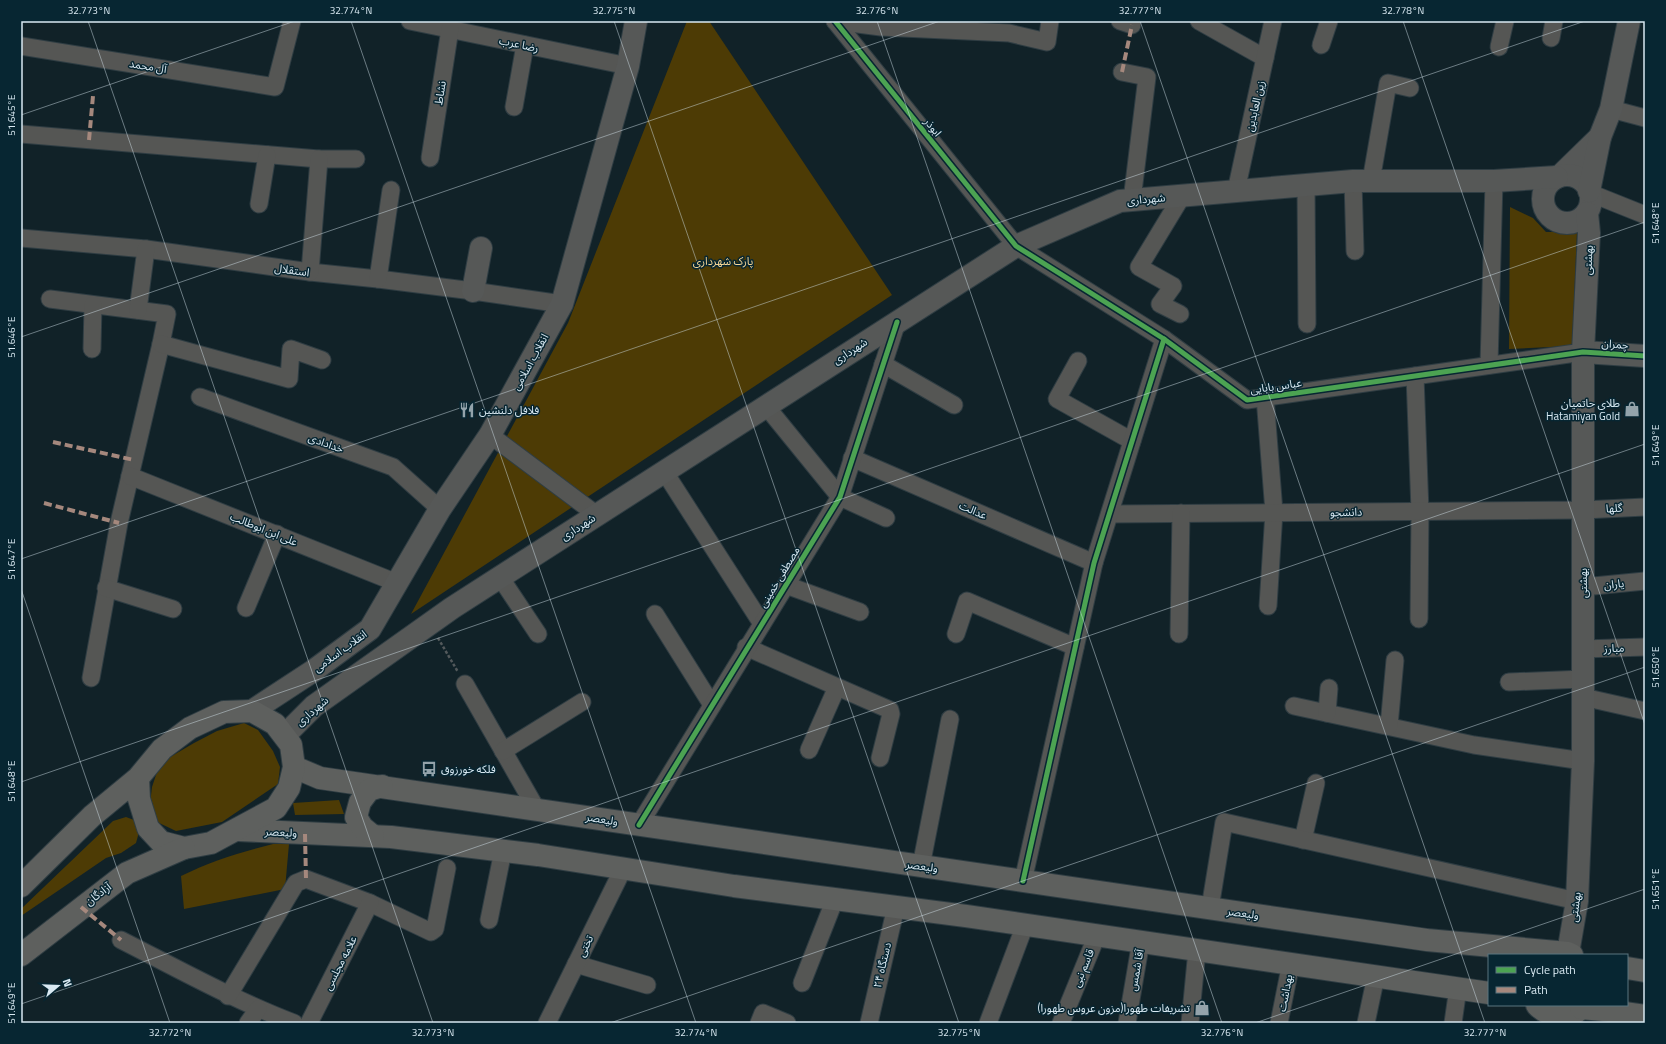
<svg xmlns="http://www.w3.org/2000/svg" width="1666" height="1044" font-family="'Titillium Web','Noto Sans Arabic',sans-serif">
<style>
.green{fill:#4d3b05}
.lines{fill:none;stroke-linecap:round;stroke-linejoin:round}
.street-casing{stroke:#2f3d43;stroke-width:19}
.secondary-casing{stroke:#2f3d43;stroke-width:24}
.primary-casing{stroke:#2f3d43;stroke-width:24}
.path{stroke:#53595b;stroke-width:2.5;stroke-dasharray:3 2;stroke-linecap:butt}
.street{stroke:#555654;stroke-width:17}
.secondary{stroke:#565857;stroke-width:22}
.primary{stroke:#5e605e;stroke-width:22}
.quiet{stroke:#a5887d;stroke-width:4;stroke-dasharray:8 4;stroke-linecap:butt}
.cycleway-casing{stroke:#072632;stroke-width:8}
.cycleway{stroke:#4ca352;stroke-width:5}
.ticks{fill:none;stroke:#d9e9f2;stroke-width:1;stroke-opacity:0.45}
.labels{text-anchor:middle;stroke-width:3;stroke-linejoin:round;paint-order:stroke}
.street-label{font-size:11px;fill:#d9e9f2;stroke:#072632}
.park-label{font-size:11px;fill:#f8d896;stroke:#072632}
.poi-label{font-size:11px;fill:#d9e9f2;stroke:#072632;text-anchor:end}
.neatline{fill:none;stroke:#d9e9f2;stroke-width:1.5}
.ticks-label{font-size:10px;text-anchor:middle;fill:#d9e9f2}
</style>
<rect width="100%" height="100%" fill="#112228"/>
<!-- green -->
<g class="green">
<path d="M687,21h22l183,274 -481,319 157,-291z"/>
<path d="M1510,207l23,11 13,14h31l-5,114 -63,3z"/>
<path d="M244,723l14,7 15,21 7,16 -2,17 -56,38 -46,9 -21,-10 -5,-17 2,-17 8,-24 34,-20 23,-12z"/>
<path d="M339,800l5,14 -49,1 -2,-12z"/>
<path d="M126,817l8,3 5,12 -3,11 -15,10 -15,5 -85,58v-7l92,-88z"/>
<path d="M273,844h16l-4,45 -101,20 -3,-33c30,-15 60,-24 92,-32z"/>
</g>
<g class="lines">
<defs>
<g id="street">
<path d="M410,21l218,45"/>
<path d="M835,21l181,225 148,93 83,61 336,-48"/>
<path d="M835,21l46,6 128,6 38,9 3,-21"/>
<path d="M1120,21l12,4"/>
<path d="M1199,21l66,37"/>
<path d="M1551,38l3,-17"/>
<path d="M1321,45l8,-24"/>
<path d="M21,46l254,41 17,-66"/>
<path d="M1499,47l6,-26"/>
<path d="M1122,72l25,5 -15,123"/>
<path d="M514,107l11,-62"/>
<path d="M1611,109l34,9"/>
<path d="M21,134l298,25h37"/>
<path d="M430,158l20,-129"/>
<path d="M1353,181l2,70"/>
<path d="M1371,181l17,-98 22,5"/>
<path d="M1306,185l1,139"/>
<path d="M1236,191l37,-170"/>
<path d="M1590,193l55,22"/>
<path d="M259,204l8,-49"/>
<path d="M21,238l125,11 164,23 68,7 95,12 89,13"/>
<path d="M310,272l9,-113"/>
<path d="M378,279l13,-89"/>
<path d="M50,299l117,15 -6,30 -42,179 -28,155"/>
<path d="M138,310l8,-61"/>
<path d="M1180,314l-20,-10 13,-18 -34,-19 43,-71"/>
<path d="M161,344l128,35 2,-30 31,11"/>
<path d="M92,349l1,-44"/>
<path d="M1078,361l-21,38 75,42"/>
<path d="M883,364l71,41"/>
<path d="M1489,365l5,-184"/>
<path d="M1415,376l5,135 -1,108"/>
<path d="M200,397l193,70 47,42"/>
<path d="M1265,397l9,115 -6,94"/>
<path d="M766,406l74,91 46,21"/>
<path d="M490,435l107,80"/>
<path d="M852,458l242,105"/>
<path d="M664,471l98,153"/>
<path d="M130,476l267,107"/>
<path d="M1110,514l473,-4 62,-3"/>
<path d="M500,577l38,57"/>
<path d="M786,585l74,27"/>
<path d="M1583,587l62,-6"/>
<path d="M106,588l67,21"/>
<path d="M246,608l31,-74"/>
<path d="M655,614l57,91"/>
<path d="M956,634l11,-33 108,46"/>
<path d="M1179,634l2,-121"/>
<path d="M746,647l144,63 1,4 -11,44"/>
<path d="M1583,649l62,-2"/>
<path d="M1509,682l74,-3"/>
<path d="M465,684l72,126"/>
<path d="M1583,697l62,14"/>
<path d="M1294,706l180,39 109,16"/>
<path d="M1327,713l2,-25"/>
<path d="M1389,726l6,-66"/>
<path d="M809,750l28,-63"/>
<path d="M503,751l79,-49"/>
<path d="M639,825l201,-328 57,-175"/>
<path d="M1303,840l13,-57"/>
<path d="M921,866l29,-147"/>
<path d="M1023,881l71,-318 70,-224"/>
<path d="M1210,908l14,-86 353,79"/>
<path d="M489,920l14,-69"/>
<path d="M121,940c57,29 113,60 173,83"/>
<path d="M576,964l71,21"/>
<path d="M802,983l33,-84"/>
<path d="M228,996l68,-113 10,-4 64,24 61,29 4,-3 12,-61"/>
<path d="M248,1023l10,-14"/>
<path d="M309,1023l61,-120"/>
<path d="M547,1023l76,-154"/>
<path d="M759,1023l4,-10 24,10"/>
<path d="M869,1023l27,-116"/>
<path d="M988,1023l37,-98"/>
<path d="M1061,1023l36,-88"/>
<path d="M1127,1023l14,-82"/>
<path d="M1190,1023l7,-73"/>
<path d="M1279,1023l12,-60"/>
<path d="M1366,1023l10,-47"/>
<path d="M1453,1023l5,-35"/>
</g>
<g id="secondary">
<path d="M1561,175l39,-38"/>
<circle cx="1567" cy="199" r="24"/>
<path d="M1589,191l11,-54 11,-28 18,-88"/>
<path d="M473,291l8,-43"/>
<path d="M1583,352l62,4"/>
<path d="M252,711l61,-40 57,-42 70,-120 50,-74 72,-131 66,-238 8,-45"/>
<path d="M285,735l29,-29 138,-98 564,-362 104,-45 233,-20h141l63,-4"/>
<path d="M1568,953l9,-52 6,-140v-409l6,-119 -2,-20"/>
</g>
<g id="primary">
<path d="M294,767l26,11 1107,162 141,13 4,2"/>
<path d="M237,830l154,7 147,18 196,31 232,30 523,77"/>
<path d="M373,836l-11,-9 -6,-10 4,-15 9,-12 13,-4"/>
<path d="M21,886l71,-70 46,-38 24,-29 28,-21 34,-16 28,-1 23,13 16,21 3,22 -5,21 -13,20 -65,35 -27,5 -23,-6 -13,-14 -9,-29 -1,-21"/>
<path d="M21,955l106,-82 57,-25"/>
<path d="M1627,968l18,3"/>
<path d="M1537,1005c12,13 35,15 47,0"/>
<path d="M1581,1008l22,2 42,6"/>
</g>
</defs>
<!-- street casing -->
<use href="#street" class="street-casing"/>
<!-- secondary casing -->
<use href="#secondary" class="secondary-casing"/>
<!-- primary casing -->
<use href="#primary" class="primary-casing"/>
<!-- path -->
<path class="path" d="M438,638l20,34"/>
<!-- street -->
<use href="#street" class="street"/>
<!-- secondary -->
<use href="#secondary" class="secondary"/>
<!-- primary -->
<use href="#primary" class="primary"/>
<!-- quiet -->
<g class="quiet">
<path d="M1122,72l10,-47"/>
<path d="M89,140l4,-44"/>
<path d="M53,442l81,18"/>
<path d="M44,503l75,20"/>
<path d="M305,834l1,45"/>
<path d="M81,907l40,33"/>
</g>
<defs>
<g id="cycleway">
<path d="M835,21l181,225 148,93 83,61 336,-48 62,4"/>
<path d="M639,825l201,-328 57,-175"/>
<path d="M1023,881l71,-318 70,-224"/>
</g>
</defs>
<!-- cycleway casing -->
<use href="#cycleway" class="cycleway-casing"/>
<!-- cycleway -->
<use href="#cycleway" class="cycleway"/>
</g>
<!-- ticks -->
<path class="ticks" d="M88,21l345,1002M351,21l345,1002M614,21l345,1002M877,21l345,1002M1140,21l345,1002M1403,21l242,704M21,115l274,-94M21,337l919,-316M21,559l1564,-538M21,589l149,434M21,782l1624,-560M21,1004l1624,-560M610,1023l1035,-356M1255,1023l390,-134"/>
<!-- icons -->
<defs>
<symbol id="shop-bare" viewBox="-9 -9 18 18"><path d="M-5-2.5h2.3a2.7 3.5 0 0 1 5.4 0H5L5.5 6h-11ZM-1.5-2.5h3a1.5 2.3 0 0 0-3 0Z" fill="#93a3ab" stroke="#072632" stroke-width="2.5" paint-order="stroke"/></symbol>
<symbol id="restaurant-bare" viewBox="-9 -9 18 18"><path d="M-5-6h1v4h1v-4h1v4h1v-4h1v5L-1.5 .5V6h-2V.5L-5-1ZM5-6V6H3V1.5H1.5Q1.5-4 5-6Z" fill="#93a3ab" stroke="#072632" stroke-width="2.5" paint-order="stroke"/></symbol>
<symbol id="bus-bare" viewBox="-9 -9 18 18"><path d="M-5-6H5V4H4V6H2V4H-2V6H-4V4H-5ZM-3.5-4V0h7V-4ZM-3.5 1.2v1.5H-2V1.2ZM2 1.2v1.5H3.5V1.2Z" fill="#93a3ab" stroke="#072632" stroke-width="2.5" paint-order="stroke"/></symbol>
</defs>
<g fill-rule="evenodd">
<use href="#shop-bare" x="1621" y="398" width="22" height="22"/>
<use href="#restaurant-bare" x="456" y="399" width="22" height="22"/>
<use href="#bus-bare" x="418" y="758" width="22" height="22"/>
<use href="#shop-bare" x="1191" y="997" width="22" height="22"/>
</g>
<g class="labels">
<!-- street labels -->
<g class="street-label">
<text transform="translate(519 44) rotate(12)" y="4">رضا عرب</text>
<text transform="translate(148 66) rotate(9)" y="4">آل محمد</text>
<text transform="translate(440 93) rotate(-81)" y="4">نشاط</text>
<text transform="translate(1255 106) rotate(-77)" y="4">زین العابدین</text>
<text transform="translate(933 127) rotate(51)" y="4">ابوذر</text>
<text transform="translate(1146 199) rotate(-5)" y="4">شهرداری</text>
<text transform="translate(1588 260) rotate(-87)" y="4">بهشتی</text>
<text transform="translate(292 270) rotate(8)" y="4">استقلال</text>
<text transform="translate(1615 344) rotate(4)" y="4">چمران</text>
<text transform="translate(850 351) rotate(-33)" y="4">شهرداری</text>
<text transform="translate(530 362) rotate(-61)" y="4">انقلاب اسلامی</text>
<text transform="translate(1276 386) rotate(-8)" y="4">عباس بابایی</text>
<text transform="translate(326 443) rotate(20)" y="4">خدادادی</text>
<text transform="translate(1614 508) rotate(-3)" y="4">گلها</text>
<text transform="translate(973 510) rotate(23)" y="4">عدالت</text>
<text transform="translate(1346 512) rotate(-1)" y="4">دانشجو</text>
<text transform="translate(578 527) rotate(-33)" y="4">شهرداری</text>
<text transform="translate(264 529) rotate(22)" y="4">علی ابن ابوطالب</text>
<text transform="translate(779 577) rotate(-59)" y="4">مصطفی خمینی</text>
<text transform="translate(1583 583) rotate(-90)" y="4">بهشتی</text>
<text transform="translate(1614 584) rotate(-6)" y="4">یاران</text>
<text transform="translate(1614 648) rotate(-2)" y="4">مبارز</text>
<text transform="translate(340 651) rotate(-36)" y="4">انقلاب اسلامی</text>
<text transform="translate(312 711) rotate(-41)" y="4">شهرداری</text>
<text transform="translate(602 819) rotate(9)" y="4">ولیعصر</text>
<text transform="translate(281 832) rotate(3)" y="4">ولیعصر</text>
<text transform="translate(922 866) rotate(8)" y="4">ولیعصر</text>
<text transform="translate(98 894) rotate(-37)" y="4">آزادگان</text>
<text transform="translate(1575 907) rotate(-83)" y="4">بهشتی</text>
<text transform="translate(1243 913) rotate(8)" y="4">ولیعصر</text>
<text transform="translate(585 946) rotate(-64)" y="4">تختی</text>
<text transform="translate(340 963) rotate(-63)" y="4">علامه مجلسی</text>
<text transform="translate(882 965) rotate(-77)" y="4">۲۴ دستگاه</text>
<text transform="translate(1083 968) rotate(-68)" y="4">قاسم نبی</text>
<text transform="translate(1136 970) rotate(-80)" y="4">آقا شمس</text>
<text transform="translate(1285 993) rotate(-79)" y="4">بهداشت</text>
</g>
<!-- park labels -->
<g class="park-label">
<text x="723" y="265">پارک شهرداری</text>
</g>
<!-- poi labels -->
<g class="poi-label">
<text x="1620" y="407">طلای حاتمیان<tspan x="1620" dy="13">Hatamiyan Gold</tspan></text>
<text x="479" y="414" text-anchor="start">فلافل دلنشین</text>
<text x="441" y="773" text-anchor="start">فلکه خورزوق</text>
<text x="1190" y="1012">تشریفات طهورا(مزون عروس طهورا)</text>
</g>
</g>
<!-- border -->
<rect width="1666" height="1044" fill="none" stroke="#072632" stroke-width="44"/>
<!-- legend -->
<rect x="1488" y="954" width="140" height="52" fill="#072632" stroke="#5b747f"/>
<rect x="1496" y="967" width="20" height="6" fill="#4ca352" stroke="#5b747f"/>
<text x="1524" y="974" font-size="12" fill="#d9e9f2">Cycle path</text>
<rect x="1496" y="987" width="20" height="6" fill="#a5887d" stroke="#5b747f"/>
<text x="1524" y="994" font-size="12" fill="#d9e9f2">Path</text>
<!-- north arrow -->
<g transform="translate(58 986) rotate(71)" stroke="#072632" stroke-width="3" paint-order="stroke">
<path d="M0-3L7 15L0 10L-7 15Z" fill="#d9e9f2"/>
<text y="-6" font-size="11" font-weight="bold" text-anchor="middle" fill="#d9e9f2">N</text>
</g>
<rect x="22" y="22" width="1622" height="1000" class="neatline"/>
<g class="ticks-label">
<text x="89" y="14">32.773°N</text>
<text x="351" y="14">32.774°N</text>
<text x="614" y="14">32.775°N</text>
<text x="877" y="14">32.776°N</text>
<text x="1140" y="14">32.777°N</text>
<text x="1403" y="14">32.778°N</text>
<text transform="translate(11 115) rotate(-90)" y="4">51.645°E</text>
<text transform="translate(1655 223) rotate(-90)" y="4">51.648°E</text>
<text transform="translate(11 337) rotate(-90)" y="4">51.646°E</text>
<text transform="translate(1655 445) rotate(-90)" y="4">51.649°E</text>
<text transform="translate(11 559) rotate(-90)" y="4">51.647°E</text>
<text transform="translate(1655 667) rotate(-90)" y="4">51.650°E</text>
<text transform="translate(11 781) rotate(-90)" y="4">51.648°E</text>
<text transform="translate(1655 889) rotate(-90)" y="4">51.651°E</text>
<text transform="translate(11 1003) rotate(-90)" y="4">51.649°E</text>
<text x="170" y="1036">32.772°N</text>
<text x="433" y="1036">32.773°N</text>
<text x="696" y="1036">32.774°N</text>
<text x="959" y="1036">32.775°N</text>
<text x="1222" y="1036">32.776°N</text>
<text x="1485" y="1036">32.777°N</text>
</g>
</svg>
